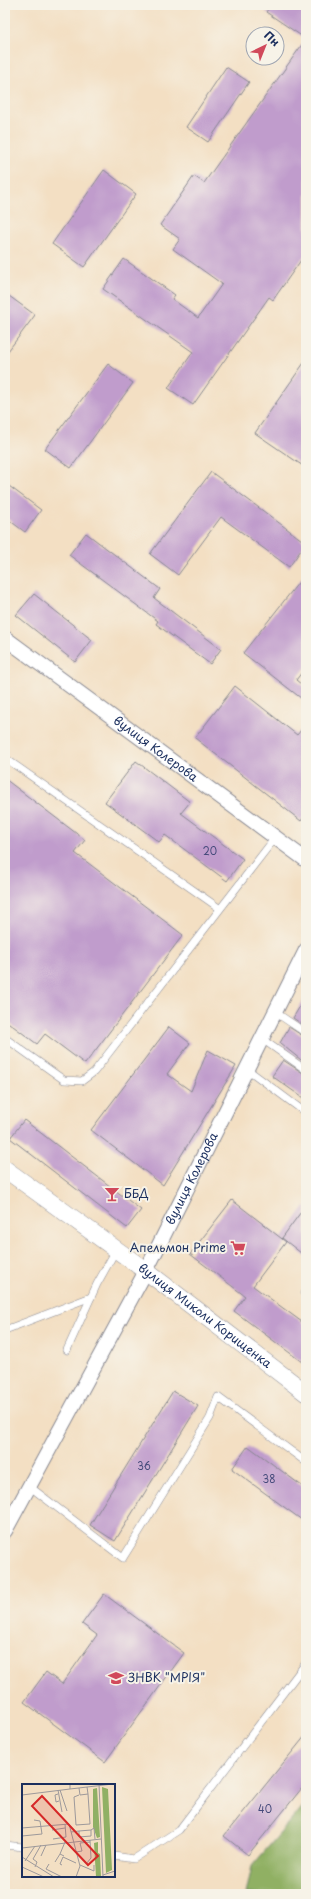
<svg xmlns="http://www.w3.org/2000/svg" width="311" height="1899" font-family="'Playpen Sans',sans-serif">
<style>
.forest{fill:#90b064;stroke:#567061}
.building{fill:#c09ccc}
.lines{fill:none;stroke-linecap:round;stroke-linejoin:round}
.service-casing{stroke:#878790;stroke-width:8}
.minor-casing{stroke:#878790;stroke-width:16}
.tertiary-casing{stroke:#878790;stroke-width:18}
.service{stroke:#fff;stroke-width:7}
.minor{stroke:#fff;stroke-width:14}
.tertiary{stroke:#fff;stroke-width:17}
.labels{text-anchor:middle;stroke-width:4;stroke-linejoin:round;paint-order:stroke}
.number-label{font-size:10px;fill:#444a7a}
.street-label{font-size:12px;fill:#1b2f5e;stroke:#f7f3e8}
.poi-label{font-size:12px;fill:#1b2f5e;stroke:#f7f3e8;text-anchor:start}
.inset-road{fill:none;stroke:#9d999b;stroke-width:1}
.view{fill:#d62828;fill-opacity:0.15;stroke:#d62828;stroke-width:2}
.inset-edge{fill:none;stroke:#1b2f5e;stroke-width:2}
</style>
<rect width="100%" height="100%" fill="#f7f3e8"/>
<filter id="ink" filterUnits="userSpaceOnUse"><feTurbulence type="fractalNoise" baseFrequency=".025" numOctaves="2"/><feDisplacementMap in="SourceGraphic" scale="8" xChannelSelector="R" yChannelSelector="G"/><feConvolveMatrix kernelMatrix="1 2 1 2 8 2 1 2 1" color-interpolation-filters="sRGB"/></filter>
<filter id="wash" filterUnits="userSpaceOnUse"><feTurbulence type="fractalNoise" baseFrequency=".012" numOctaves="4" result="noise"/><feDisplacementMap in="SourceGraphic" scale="16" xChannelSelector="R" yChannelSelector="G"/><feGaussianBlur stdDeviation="0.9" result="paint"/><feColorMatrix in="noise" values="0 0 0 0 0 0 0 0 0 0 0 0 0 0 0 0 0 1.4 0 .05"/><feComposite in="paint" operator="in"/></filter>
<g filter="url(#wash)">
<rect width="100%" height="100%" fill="#f3dfc3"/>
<!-- forest -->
<path class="forest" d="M306,1803v91h-60l6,-28z"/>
<g id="blocks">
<!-- building -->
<g class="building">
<path d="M271,5h35v248l-33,47 -4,-3 -76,108 -25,-17 25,-36 -90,-63 21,-30 51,36 -3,4 26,19 24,-34 -49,-35 7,-10 -20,-14 34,-49 10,7 102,-144 -40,-27z"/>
<path d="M226,67l23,15 -41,60 -22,-15z"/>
<path d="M104,170l32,24 -52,73 -32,-23z"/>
<path d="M5,293l30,22 -30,40z"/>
<path d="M306,360v108l-51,-35z"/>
<path d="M108,364l25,19 -62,85 -26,-19z"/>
<path d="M211,472l95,71 -17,24 -68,-50 -43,58 -28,-21z"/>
<path d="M5,483l36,27 -16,22 -20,-15z"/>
<path d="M86,533l74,56 -6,9 67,51 -11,15 -54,-40 2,-3 -89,-66z"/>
<path d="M306,573v94l-10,13 10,8v14l-63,-49z"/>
<path d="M34,594l58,46 -17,22 -59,-47z"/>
<path d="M235,686l62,49 9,-11v90l-5,7 -106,-83z"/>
<path d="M136,761l54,41 -9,11 62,46 -16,22 -62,-46 -6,7 -54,-40z"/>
<path d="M5,779l80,61 -10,13 108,82 -98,129 -40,-30 -8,10 -32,-24z"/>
<path d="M306,996v31l-13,-9z"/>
<path d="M169,1027l21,16 -23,31 24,17 17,-41 28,16 -73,119 -72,-55z"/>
<path d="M289,1027l17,11v26l-26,-21z"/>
<path d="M283,1060l23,15v25l-34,-24z"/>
<path d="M24,1120l117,90 -14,18 -117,-90z"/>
<path d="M232,1200l54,42 -33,44 53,39v40l-72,-54 11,-15 -55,-42z"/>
<path d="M306,1205v52l-24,-19z"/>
<path d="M173,1391l25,15 -83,135 -25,-16z"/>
<path d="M248,1446l58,43v34l-74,-54z"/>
<path d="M104,1594l80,59 -79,109 -81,-60 22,-30 16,12 35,-49 -15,-11z"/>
<path d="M306,1735v48l-58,72 -24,-19z"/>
</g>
</g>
</g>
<g filter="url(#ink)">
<use href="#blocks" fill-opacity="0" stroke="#878790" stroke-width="1"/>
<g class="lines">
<defs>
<g id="service">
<path d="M5,758l214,150"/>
<path d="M275,1012l31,21"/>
<path d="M5,1038l59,42 18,1 12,-9 181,-234"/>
<path d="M262,1039l44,31"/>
<path d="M247,1069l59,44"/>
<path d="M306,1291l-2,2 2,2"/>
<path d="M5,1330l86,-33"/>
<path d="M67,1350l30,-66 19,-34"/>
<path d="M29,1486l94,72 87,-140 8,-21 88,65"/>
<path d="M5,1845l18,2"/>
<path d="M114,1856l20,3 45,-29 127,-167"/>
</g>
<g id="minor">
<path id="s1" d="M5,638l301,222"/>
<path id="s2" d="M5,1531l141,-260 160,-321"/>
</g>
<g id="tertiary">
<path id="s3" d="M5,1169l141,102 160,122"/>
</g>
</defs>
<!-- service casing -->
<use href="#service" class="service-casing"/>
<!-- minor casing -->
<use href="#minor" class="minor-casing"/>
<!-- tertiary casing -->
<use href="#tertiary" class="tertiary-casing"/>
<!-- service -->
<use href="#service" class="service"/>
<!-- minor -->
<use href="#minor" class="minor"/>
<!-- tertiary -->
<use href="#tertiary" class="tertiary"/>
</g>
</g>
<!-- icons -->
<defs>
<symbol id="bar-bare" viewBox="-9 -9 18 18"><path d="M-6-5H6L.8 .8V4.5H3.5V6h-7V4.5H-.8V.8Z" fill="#d1495b" stroke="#f7f3e8" stroke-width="2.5" paint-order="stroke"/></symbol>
<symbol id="supermarket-bare" viewBox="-9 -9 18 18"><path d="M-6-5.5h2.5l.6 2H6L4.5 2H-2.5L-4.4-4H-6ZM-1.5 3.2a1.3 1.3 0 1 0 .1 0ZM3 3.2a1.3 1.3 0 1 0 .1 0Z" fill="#d1495b" stroke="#f7f3e8" stroke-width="2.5" paint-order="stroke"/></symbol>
<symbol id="school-bare" viewBox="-9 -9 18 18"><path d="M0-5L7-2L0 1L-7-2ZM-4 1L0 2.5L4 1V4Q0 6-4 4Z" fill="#d1495b" stroke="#f7f3e8" stroke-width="2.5" paint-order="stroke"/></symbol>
</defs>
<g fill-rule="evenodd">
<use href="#bar-bare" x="101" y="1183" width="22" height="22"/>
<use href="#supermarket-bare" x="227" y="1237" width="22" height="22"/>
<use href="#school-bare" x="105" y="1667" width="22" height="22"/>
</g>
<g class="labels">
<!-- number labels -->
<g class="number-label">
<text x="210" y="855">20</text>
<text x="144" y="1470">36</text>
<text x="269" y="1483">38</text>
<text x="265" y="1813">40</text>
</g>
<!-- street labels -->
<g class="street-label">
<text dy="4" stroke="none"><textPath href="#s1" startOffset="187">вулиця Колерова</textPath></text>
<text dy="4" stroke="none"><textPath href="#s2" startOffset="399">вулиця Колерова</textPath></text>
<text dy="4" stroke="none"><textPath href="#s3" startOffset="248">вулиця Миколи Корищенка</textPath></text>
</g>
<!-- poi labels -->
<g class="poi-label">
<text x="124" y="1198">ББД</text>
<text x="226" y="1252" text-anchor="end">Апельмон Prime</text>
<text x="128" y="1682">ЗНВК "МРІЯ"</text>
</g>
</g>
<!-- overview -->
<g transform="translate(22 1784)">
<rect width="93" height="93" fill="#f3dfc3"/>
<path d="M80,3l6,2 4,81 -6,3zM75,4l3,49 -3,1 -4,-11v-38zM76,58v11l2,1 1,23h-5l-2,-34z" fill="#90b064"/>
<path class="inset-road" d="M77,0l4,93M57,4l1,7 8,-1 -1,-7M48,5l43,-5M36,6l4,22M38,6l7,21M93,6v31M36,10l-3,1 1,7 3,-1M0,11l48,-6v-5M57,11l-5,2 2,28 14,-1 -2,-30M0,44l47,-4 11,42 -4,11M30,46l13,-2M69,46l3,-2 1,11M49,48l8,-1v6l12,-1v-6l-12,1M0,52l20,-2 -2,-13 -6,-1M31,55l13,-2 -1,-13M0,64l79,-9M54,68l6,-1 -2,-8 10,-1M38,70l5,-12M19,72l5,-11M0,73l32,20M3,77l10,-15M33,78l5,-8 4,2M27,80l-3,5 16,8M64,80l5,-6 -1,-18M40,81l-2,-1 3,-7 13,6M58,81l14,6v-6M0,83l22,10M13,83l2,-5 -4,-3 8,-14M81,91l12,-4"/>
<path class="view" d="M20,12l56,60 -10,9 -56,-59z"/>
<rect width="93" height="93" class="inset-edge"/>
</g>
<!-- margin -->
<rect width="311" height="1899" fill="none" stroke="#f7f3e8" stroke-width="20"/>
<!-- north arrow -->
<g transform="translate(265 46) rotate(43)"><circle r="19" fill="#f7f3e8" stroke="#9fa5b1"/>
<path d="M0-3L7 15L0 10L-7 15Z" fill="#d1495b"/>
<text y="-6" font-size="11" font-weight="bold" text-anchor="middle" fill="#1b2f5e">Пн</text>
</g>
</svg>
